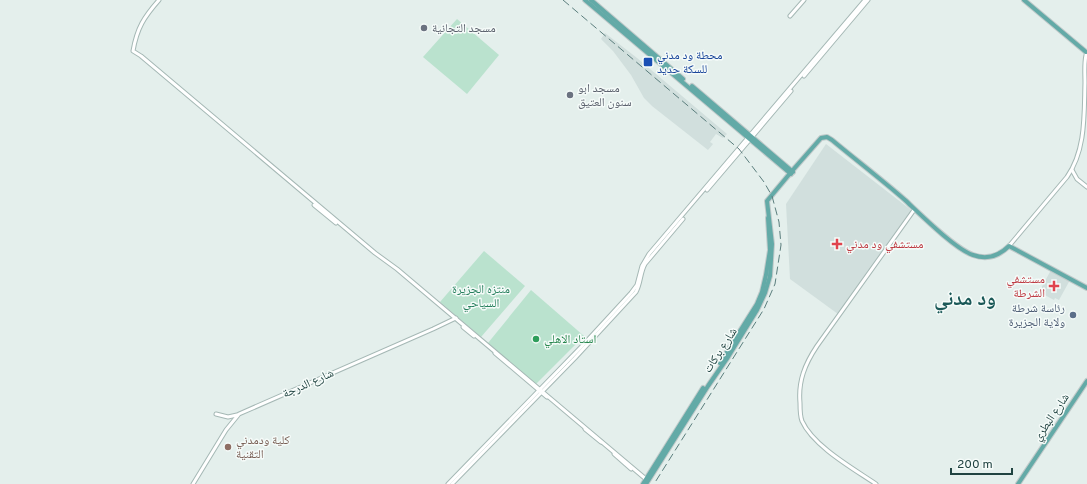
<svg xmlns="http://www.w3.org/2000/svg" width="1087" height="484" font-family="Overpass,'Noto Naskh Arabic',sans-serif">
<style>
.built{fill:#d1dfdd}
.green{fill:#bae2ce}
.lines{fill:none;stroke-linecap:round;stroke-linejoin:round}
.minor-casing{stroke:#a5b8b5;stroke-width:5}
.major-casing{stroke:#c1caca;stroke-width:6}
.minor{stroke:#fff;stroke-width:3}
.major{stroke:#63aaa7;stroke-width:4}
.rail{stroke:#5b7e7d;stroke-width:1;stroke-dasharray:8 4;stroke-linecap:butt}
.worship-dot{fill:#6b7280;stroke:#f5fbf9;stroke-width:1.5}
.transit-dot{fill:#1a4fb4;stroke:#f5fbf9;stroke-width:1.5}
.health-dot{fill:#e0444e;stroke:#f5fbf9;stroke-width:1.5}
.service-dot{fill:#5c6f8a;stroke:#f5fbf9;stroke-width:1.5}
.leisure-dot{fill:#2e9e5b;stroke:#f5fbf9;stroke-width:1.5}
.education-dot{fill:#8d6e63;stroke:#f5fbf9;stroke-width:1.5}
.labels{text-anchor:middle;stroke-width:3;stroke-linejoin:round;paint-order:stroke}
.worship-label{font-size:12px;fill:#5b616d;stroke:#f5fbf9;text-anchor:start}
.transit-label{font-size:12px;fill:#164399;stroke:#f5fbf9;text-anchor:start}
.health-label{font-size:12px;fill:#be3a42;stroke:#f5fbf9;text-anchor:start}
.park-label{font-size:12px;fill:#257f5c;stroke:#f5fbf9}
.service-label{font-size:12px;fill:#4e5e75;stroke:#f5fbf9;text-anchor:end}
.leisure-label{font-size:12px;fill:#27864d;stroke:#f5fbf9;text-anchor:start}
.street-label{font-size:12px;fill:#204341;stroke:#f5fbf9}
.education-label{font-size:12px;fill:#785e54;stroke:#f5fbf9;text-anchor:start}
.town-label{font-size:20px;font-weight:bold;fill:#1a5857;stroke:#f5fbf9}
</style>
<rect width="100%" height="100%" fill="#e4efec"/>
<!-- built -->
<g class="built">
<path d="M605,33l32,25 90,76 -4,4 -7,-4 -6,8 3,2 -5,6 -56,-44 -8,-8 -13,-23 -18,-24 -12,-12z"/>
<path d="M826,144l85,66 -73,104 -48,-35 -4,-75z"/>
<path d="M1051,270l19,10 -11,20 -4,-2 -1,2 -15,-8z"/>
</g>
<!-- green -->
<g class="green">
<path d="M457,19l42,36 -32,39 -44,-37z"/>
<path d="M484,251l41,35 -44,51 -41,-35z"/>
<path d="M531,290l53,46 -48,48 -48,-41z"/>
</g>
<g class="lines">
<defs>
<g id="minor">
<path d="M159,0c-15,17 -22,28 -26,51l8,5 234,197 22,16 250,211"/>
<path d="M790,16l14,-16"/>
<path d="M804,76l64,-76"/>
<path d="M1072,170l5,9 10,8"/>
<path d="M707,190l84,-99"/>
<path d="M314,205l22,18"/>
<path d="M1009,246l58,-69c19,-27 17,-62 18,-94 0,-9 -1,-19 1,-28"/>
<path d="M463,327l11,9"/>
<path d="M495,353l52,44"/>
<path d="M216,414l12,3 9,-2"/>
<path d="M585,429l16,13"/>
<path d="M614,454l17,15"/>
<path d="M193,484l33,-54 13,-16 194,-85 23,-11"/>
<path d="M448,484l136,-140 47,-51 6,-8 5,-19 7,-12 216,-254"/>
<path d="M452,484l123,-126 61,-66c5,-9 4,-19 9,-28l38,-45"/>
<path d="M876,484c-22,-15 -63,-38 -74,-63 -2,-5 -2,-12 -2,-18 -2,-22 5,-39 17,-57l97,-136"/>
</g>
<g id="major">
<path d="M585,0l206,174"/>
<path d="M591,0l92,79"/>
<path d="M1024,0l62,52"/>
<path d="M692,86l101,86"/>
<path d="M720,363l37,-59 5,-12 4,-17 4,-25 -2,-32"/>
<path d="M643,484l60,-96"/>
<path d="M646,484l62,-98 20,-29 29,-47 8,-17 5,-17 2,-32 -5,-43 25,-30 29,-33 6,-1 5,3c24,20 49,39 73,60 15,14 50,49 68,55 14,5 26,1 36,-9l78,42"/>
<path d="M1018,484l69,-103"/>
</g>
</defs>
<!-- minor casing -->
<use href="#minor" class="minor-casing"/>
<!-- major casing -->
<use href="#major" class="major-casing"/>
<!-- minor -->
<use href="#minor" class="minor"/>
<!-- major -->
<use href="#major" class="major"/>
<!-- rail -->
<path class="rail" d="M563,0l176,149 25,33 8,14 7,26 2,23 -6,39 -11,25 -110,175"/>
</g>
<!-- markers -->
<g class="worship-dot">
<circle cx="424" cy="28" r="4"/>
<circle cx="570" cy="95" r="4"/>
</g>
<rect class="transit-dot" x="643" y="57" width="10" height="10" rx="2"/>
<g class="health-dot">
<path d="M835 238h4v4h4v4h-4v4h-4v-4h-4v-4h4z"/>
<path d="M1052 280h4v4h4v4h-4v4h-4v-4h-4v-4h4z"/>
</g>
<circle class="service-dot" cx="1073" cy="315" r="4"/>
<circle class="leisure-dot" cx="536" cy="339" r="4"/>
<circle class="education-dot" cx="228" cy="447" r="4"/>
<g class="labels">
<!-- worship labels -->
<g class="worship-label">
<text x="432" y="32">مسجد التجانية</text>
<text x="578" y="92">مسجد ابو<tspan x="578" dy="14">سنون العتيق</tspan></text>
</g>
<!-- transit labels -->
<g class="transit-label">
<text x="657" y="59">محطة ود مدني<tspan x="657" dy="14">للسكة حديد</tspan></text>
</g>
<!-- health labels -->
<g class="health-label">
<text x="846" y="248">مستشفي ود مدني</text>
<text x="1045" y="283" text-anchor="end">مستشفي<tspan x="1045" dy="14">الشرطة</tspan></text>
</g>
<!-- park labels -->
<g class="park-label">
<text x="481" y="293">منتزه الجزيرة<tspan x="481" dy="14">السياحي</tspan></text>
</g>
<!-- service labels -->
<g class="service-label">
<text x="1065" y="312">رئاسة شرطة<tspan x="1065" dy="14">ولاية الجزيرة</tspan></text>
</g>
<!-- leisure labels -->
<g class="leisure-label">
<text x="544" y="343">استاد الاهلي</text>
</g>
<!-- street labels -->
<g class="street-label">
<text transform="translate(720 350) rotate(-57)" y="4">شارع بركات</text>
<text transform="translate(308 383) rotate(-24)" y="4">شارع الدرجة</text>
<text transform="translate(1051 417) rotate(-56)" y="4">شارع البطري</text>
</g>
<!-- education labels -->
<g class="education-label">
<text x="236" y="444">كلية ودمدني<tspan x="236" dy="14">التقنية</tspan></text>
</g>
<!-- town labels -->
<g class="town-label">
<text x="965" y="305">ود مدني</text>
</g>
</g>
<!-- scale -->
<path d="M951 468v6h61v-6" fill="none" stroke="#204341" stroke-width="2"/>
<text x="957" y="468" font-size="12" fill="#204341" stroke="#f5fbf9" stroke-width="3" paint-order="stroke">200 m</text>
</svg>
